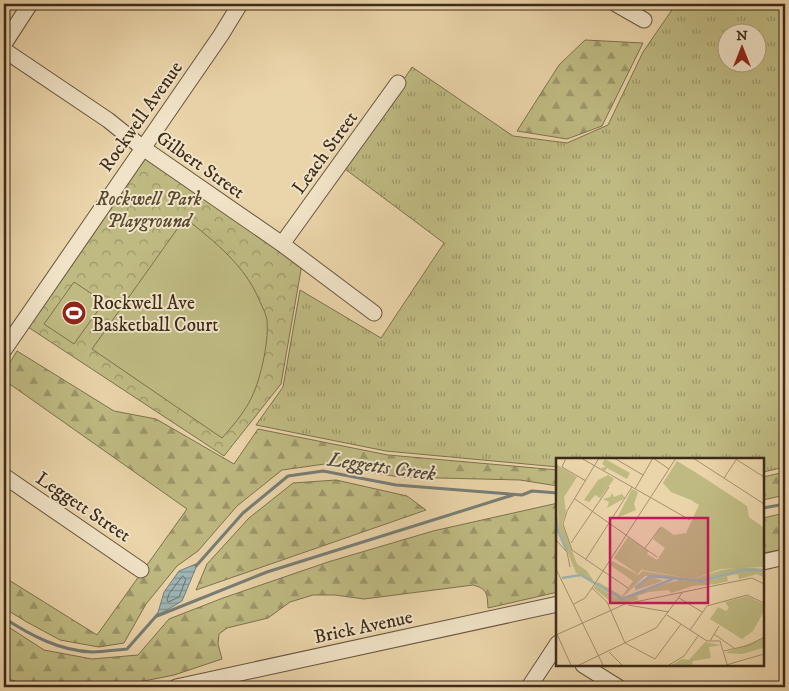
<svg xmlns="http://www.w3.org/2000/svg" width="789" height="691" font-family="'IM FELL DW Pica',serif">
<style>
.grass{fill:url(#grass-tufts);stroke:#7e724e;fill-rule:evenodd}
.forest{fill:url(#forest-firs);stroke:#7e724e}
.park{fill:url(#park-crowns);stroke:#7e724e}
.pitch{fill:#bfba82;stroke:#7e724e}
.water{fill:url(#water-rules);stroke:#777e76}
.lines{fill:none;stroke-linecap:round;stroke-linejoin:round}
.shore{stroke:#6d7067;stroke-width:1}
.stream{stroke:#777e76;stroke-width:3}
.minor-casing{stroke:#68553e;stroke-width:17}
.minor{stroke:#f1e3c7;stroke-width:15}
.labels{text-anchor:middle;stroke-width:4;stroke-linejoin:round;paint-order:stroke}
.street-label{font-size:19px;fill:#3d2b1a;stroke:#f1e3c7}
.park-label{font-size:19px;font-style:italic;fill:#57482f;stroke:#f1e3c7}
.poi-label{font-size:19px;fill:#3d2b1a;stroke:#f1e3c7;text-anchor:start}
.water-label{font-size:20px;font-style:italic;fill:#504739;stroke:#f1e3c7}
.inset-river{fill:none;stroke:#9db5b4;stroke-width:2.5}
.inset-road{fill:none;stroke:#a59070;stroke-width:1}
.view{fill:#c2185b;fill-opacity:0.15;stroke:#c2185b;stroke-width:2.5}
.inset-edge{fill:none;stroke:#3d2b1a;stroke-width:2.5}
</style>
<defs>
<pattern id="grass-tufts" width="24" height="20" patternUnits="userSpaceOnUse" patternTransform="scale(1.25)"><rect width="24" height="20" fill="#bfba82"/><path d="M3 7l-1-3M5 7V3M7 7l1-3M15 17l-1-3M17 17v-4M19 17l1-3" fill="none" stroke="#9c976a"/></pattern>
<pattern id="forest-firs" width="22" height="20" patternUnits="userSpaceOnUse" patternTransform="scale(1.25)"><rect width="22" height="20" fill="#bfba82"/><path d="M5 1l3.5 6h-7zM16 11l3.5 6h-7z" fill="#9c976a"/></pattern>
<pattern id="park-crowns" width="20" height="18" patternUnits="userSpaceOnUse" patternTransform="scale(1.25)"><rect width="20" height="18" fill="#bfba82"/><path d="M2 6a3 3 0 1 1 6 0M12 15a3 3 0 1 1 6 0" fill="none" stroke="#9c976a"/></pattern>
<pattern id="water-rules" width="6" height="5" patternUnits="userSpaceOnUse" patternTransform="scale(1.25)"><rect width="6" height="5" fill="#9db5b4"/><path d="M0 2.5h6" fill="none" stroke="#819392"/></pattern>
</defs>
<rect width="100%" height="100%" fill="#ead4a9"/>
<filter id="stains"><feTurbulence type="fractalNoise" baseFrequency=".004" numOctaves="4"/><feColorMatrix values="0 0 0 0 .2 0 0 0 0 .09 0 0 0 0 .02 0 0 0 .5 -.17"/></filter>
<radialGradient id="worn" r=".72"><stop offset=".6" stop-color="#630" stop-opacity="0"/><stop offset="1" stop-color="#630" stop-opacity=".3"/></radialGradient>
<!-- grass -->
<path class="grass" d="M676,4h109v463l-22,5v-12h-205v7l-172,-16 -130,-26 27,-38 17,-97 81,48 63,-95 -99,-74 67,-102 101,69 54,7 41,-18 35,-73zM726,32h30v30h-30z"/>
<!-- forest -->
<g class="forest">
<path d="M585,40l58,3 -41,83 -35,13 -50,-8 42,-66z"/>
<path d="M17,351l97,60 42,8 78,45 24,-35 130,26 170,15v16l-38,-6 -121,-3 -74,-13 -43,6 -45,36 -39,45 -21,15 -31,38 -22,39 -25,4 -39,-7 -35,-19 -21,-13v-31l93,58 90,-126 -183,-129v-8z"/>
<path d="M785,472v23l-22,5v-23z"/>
<path d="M336,480l71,16 19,14 -230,80 11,-26 42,-46 44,-35z"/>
<path d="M558,503v89l-70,16c-1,-14 0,-19 -15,-23l-109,14 -29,-4h-22l-23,7 -22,16 -41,10 -8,6 -1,10 4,15 -48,16 -60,12h-77l-33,-9v-54l40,26 48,9 46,-4 31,-36 54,-21 105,-36 105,-31z"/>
<path d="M785,513v36l-22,4v-35z"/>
</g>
<!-- park -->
<path class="park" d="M144,151l158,113 -21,120 -57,72 -196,-129z"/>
<!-- pitch -->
<g class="pitch">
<path d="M185,218c29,23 61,48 75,84 3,6 6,12 7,18 1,14 -1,28 -4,42 -8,36 -17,49 -41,76l-130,-89z"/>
<path d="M74,282l30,20 -30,42 -30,-20z"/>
</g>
<!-- water -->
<path class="water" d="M198,563l-16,38 -25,15 7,-24 15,-21z"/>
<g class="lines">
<!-- shore -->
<path class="shore" d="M183,576l3,3 -7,18 -11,5 -1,-2 2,-6z"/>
<!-- stream -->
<g class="stream">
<path d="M763,508l22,-4"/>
<path d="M196,566l47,-53 45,-37 35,-5 73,14 126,10 10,-4 26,2"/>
<path d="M157,616l110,-44 246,-77"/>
<path d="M4,618c26,17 56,33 88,34 11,0 24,-2 35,-3l31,-35"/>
</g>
<defs>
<g id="minor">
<path d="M616,4l28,16"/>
<path d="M4,44l26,-40"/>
<path d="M4,50l104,70 35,28 139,96 92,69"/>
<path d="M282,244l116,-161"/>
<path d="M4,350l217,-315 19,-31"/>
<path d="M4,476l137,94"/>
<path d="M763,562l22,-5"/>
<path d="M583,665l35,22"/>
<path d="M176,687l382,-83"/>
<path d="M529,687l29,-44"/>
</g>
</defs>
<!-- minor casing -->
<use href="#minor" class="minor-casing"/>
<!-- minor -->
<use href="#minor" class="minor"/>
</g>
<!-- icons -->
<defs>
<symbol id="stadium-disc" viewBox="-11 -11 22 22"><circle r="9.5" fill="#8f2418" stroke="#f1e3c7"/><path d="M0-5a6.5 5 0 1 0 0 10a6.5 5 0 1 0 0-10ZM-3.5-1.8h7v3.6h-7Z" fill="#fff"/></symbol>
</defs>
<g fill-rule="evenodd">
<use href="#stadium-disc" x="60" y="299" width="28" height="28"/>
</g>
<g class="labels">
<!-- street labels -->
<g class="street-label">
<text transform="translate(140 116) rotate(-55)" y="7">Rockwell Avenue</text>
<text transform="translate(324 152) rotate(-54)" y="7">Leach Street</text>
<text transform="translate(201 164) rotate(35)" y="7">Gilbert Street</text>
<text transform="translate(84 506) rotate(34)" y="7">Leggett Street</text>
<text transform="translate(363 626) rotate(-12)" y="7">Brick Avenue</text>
</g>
<!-- park labels -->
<g class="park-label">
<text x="149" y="205">Rockwell Park<tspan x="149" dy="22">Playground</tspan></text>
</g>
<!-- poi labels -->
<g class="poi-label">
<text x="92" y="309">Rockwell Ave<tspan x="92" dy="22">Basketball Court</tspan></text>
</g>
<!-- water labels -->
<g class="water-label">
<text transform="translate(382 466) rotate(8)" y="7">Leggetts Creek</text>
</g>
</g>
<!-- overview -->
<g transform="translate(556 458)">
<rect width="208" height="208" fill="#ead4a9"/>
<path d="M49,1l25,14 -3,6 -20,-11 -2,3 -4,-3 5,-1 -4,-3zM147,19l44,29 2,11 14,10v40l-42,2 -28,10 -51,-9 5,-16 10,6 8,-12 -12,-9 8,-13 13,9 12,-2 13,-28 -8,-5z" fill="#bfba82"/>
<path d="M121,3l26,16 -7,20 -5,3 -20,-8 -8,-9zM0,6l21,13 -13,20 2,15 -4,11 15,41 10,7 8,12 -19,-10 -17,-42zM52,17l6,4 -14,19 -5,-3 -6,7 -5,-2 14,-20zM76,31l6,3 -4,12 2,6 -19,8zM56,35l2,4 8,-3 3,4 -18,10 2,-6 -6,-3 7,-2zM56,103l27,14 3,-4 51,8 29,-9 21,-3 20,2h-19l-42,11 -57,-4 -23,22 -25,-14 1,-2 24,14 11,-15 -23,-16zM187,113h20v6l-6,-3 -18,5 -1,-5 -11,2 1,5 -12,3 -23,2 -22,7 -2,-3 -20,2 -12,4 1,4 -15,3 -12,-1 -17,-14 1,-3 21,13 11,1 4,-4 33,-11 16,-4 23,2zM96,119l11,4 -29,10 12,-13zM207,180v10l-21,6 -17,-1zM149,184l16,3 -12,2 2,11 -18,3 -1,4h-20l10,-6 7,1z" fill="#bfba82"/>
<path d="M72,79l20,14 -3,14 -7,9 -24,-16zM191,138l16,8v9l-10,18 -11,8 -32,-20 8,-12 8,4 3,-3 -4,-6z" fill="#bfba82"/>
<path d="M77,87l10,12 -5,15 -16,-11zM195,140l12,8 -8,19 -19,-15 7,-10z" fill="#bfba82"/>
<path class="inset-river" d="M0,59l2,14 9,20M6,120l19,-3 41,24 51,-20M79,130l15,-12 52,5 41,-11h21"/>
<path class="inset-road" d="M10,0l-4,9 24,14M25,0l109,62M43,0l-32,53 -4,13 9,26 56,38M58,0l29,17M97,0l16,11M137,0l71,46M178,0l30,19M168,20l12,-18M79,31l18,-31M19,41l82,58M0,82l11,12 3,15M15,85l38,-56M89,90l15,-20M30,101l46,-72M0,111l47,96M36,130l15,14 18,41 30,16 26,-35M123,140l23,14M18,146l11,-6 7,-10 84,-130M72,147l41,7M111,157l40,26h13l7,23M134,172l17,-24 40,-11 17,8M0,174l15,33M158,176l20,14M0,177l69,-31 127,-26 12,6M154,183l9,-15M168,193l26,-6 14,-8M53,194l13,13M23,207l77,-37 26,-35M113,207l15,-9 14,-20M170,207l38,-11"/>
<path class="view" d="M54,60h98v85h-98z"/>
<rect width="208" height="208" class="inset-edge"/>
</g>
<!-- margin -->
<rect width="789" height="691" fill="none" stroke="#ead4a9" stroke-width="20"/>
<rect x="5" y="5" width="779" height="681" fill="none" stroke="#3d2b1a" stroke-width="2.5"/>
<rect x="10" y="10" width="769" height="671" fill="none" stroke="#3d2b1a"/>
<!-- north arrow -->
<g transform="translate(742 48)"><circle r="24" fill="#f1e3c7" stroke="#a99982"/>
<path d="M0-4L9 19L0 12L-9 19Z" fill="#8f2418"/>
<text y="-8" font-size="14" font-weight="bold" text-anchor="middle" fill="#3d2b1a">N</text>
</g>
<rect width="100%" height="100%" filter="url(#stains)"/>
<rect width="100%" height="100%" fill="url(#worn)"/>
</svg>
